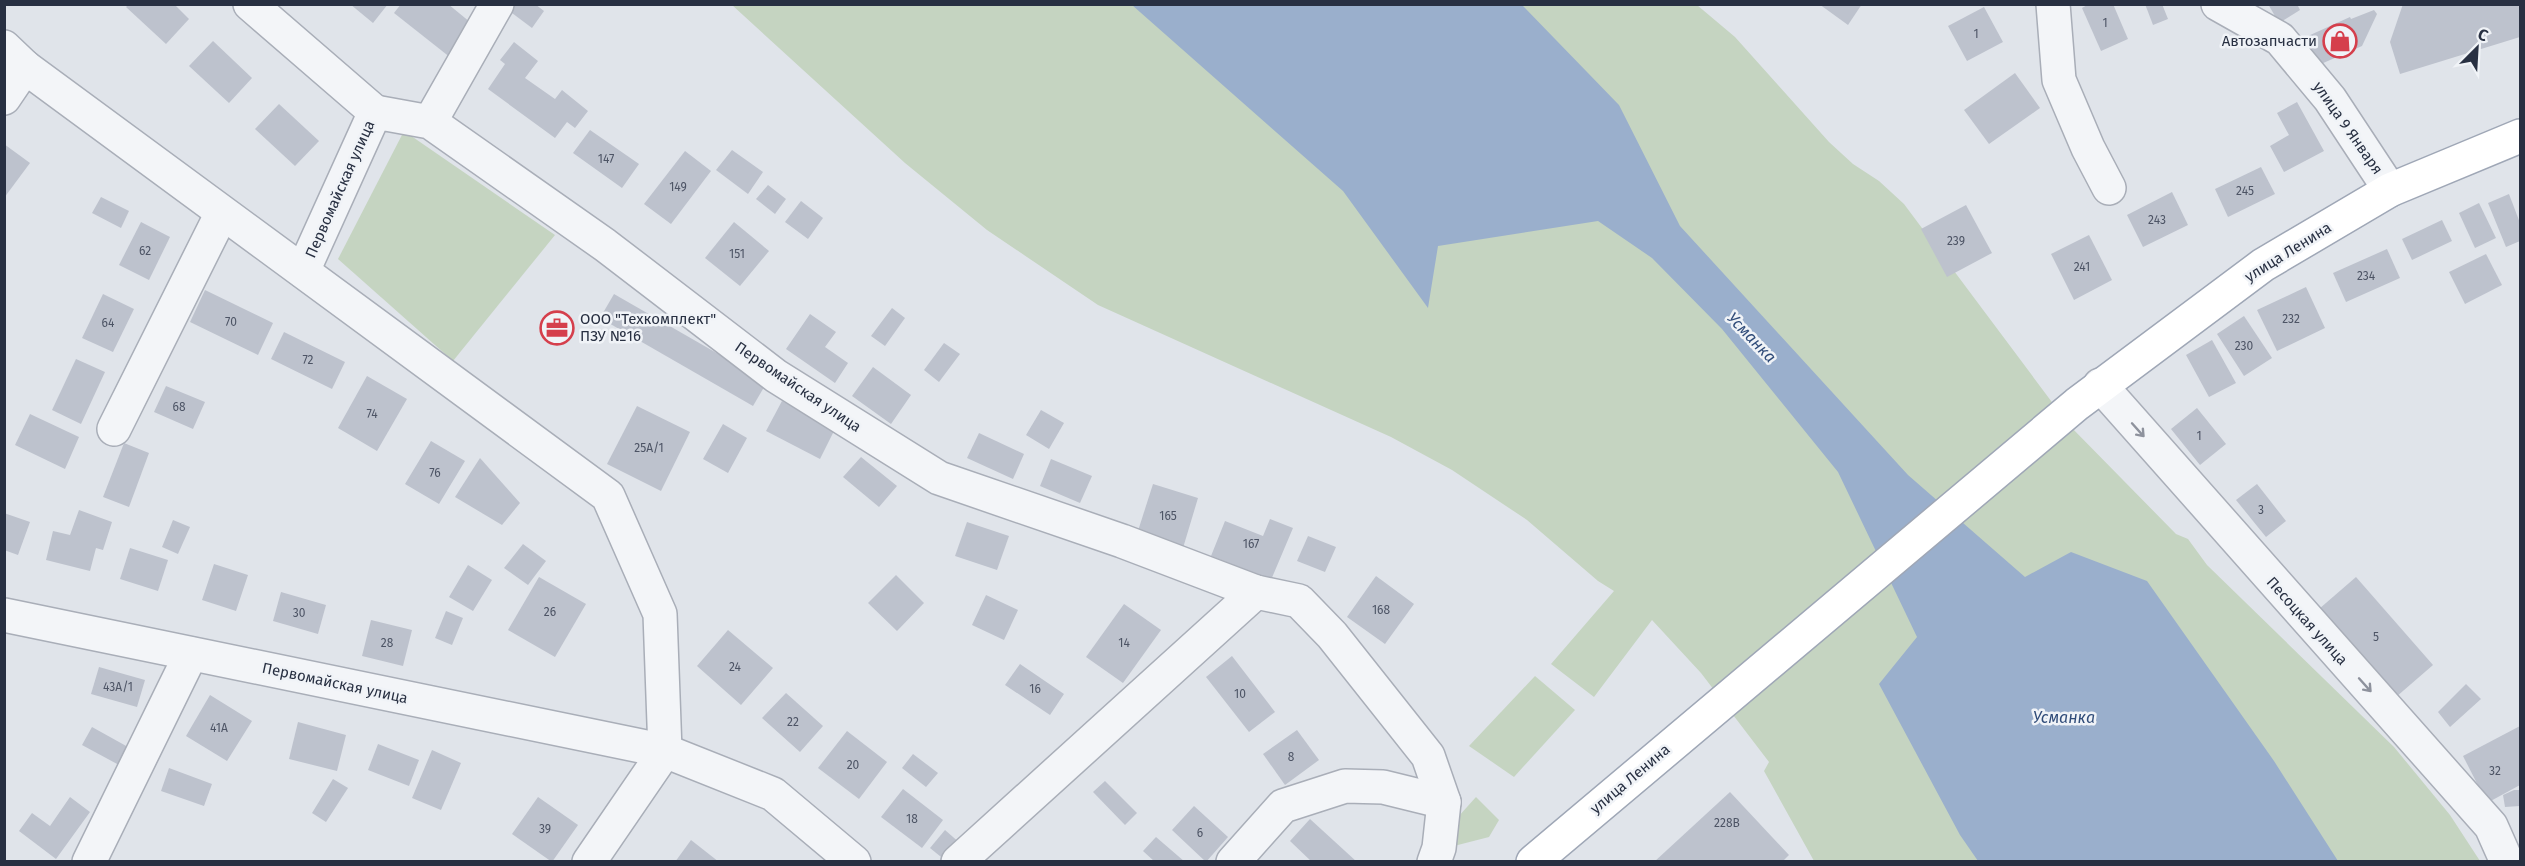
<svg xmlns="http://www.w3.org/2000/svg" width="2525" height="866" font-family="'Fira Sans',sans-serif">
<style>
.green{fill:#c5d4c1}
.water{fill:#9aafcc}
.building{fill:#bdc2cd}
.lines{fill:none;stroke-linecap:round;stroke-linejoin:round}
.minor-casing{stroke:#a9aeb8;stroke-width:36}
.major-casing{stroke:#9fa7b6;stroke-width:36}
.minor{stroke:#f3f5f8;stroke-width:33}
.major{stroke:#fff;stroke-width:33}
.oneway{stroke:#8e929d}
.labels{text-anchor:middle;stroke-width:5;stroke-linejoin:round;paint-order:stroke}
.number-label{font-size:12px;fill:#4d5465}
.poi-label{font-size:15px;fill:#283042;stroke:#f0f3f7;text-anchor:end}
.street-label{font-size:15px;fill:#283042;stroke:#f0f3f7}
.water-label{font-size:16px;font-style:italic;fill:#304c79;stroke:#f0f3f7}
</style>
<rect width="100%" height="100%" fill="#e0e4ea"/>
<!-- green -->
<g class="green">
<path d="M732,5h965l38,32 94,105 24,22 26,17 25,23 165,221 107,109 12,5 19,26 187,182 56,68 30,46h-666l-50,-90 5,-9 -68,-89 -49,-53 -58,77 -43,-33 63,-73 -16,-10 -71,-61 -75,-50 -61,-33 -293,-132 -111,-75 -82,-67z"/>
<path d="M404,131l151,104 -102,126 -115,-102z"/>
<path d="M1535,676l40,34 -61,67 -45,-31z"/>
<path d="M1476,797l23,23 -10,17 -35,9 4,-29z"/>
</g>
<!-- water -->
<path class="water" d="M1132,5h390l97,100 61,121 228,249 117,102 46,-25 76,29 127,180 64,100h-360l-18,-26 -81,-151 38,-47 -79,-165 -116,-143 -70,-71 -54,-37 -160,25 -10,62 -85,-117z"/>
<!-- building -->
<g class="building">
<path d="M129,4h45l15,15 -23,25 -40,-37z"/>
<path d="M350,4h38l-15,19z"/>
<path d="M401,4h47l28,23 -25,31 -57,-45z"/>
<path d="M512,4h23l9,7 -12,17 -24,-18z"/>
<path d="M1819,4h43l-14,21z"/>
<path d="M2089,4h24l15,35 -27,12 -19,-43z"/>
<path d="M2145,4h17l6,15 -15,6z"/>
<path d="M2268,4h29l3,6 -21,13z"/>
<path d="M2403,4h117v33l-120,37 -10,-32z"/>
<path d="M1984,7l19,35 -36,19 -19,-35z"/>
<path d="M2374,10l3,4 -15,32 -41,18 -27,-30 11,6 4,-3 -1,-1 42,-19 1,2z"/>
<path d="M213,41l39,37 -23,25 -40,-37z"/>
<path d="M514,42l24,19 -13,17 30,21 7,-9 26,21 -13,17 -8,-6 -12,16 -67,-49 17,-25 -5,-4z"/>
<path d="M2015,73l25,35 -51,36 -25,-34z"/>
<path d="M2297,102l27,49 -40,21 -14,-26 19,-11 -12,-22z"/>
<path d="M279,104l40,37 -24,25 -40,-37z"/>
<path d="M590,130l49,34 -17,24 -49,-35z"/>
<path d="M4,144l26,19 -26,35z"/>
<path d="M732,150l31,22 -15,22 -32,-24z"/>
<path d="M685,151l26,20 -40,53 -27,-20z"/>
<path d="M2261,167l14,27 -47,23 -13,-28z"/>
<path d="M768,185l18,14 -11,15 -19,-15z"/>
<path d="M2172,192l16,33 -45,22 -16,-32z"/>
<path d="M2509,194l11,29v18l-14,6 -18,-44z"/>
<path d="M101,197l28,14 -8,17 -29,-15z"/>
<path d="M801,201l22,17 -15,21 -23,-17z"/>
<path d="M2479,203l17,35 -21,10 -16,-35z"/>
<path d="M1966,205l26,48 -45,24 -26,-48z"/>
<path d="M2442,220l10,21 -40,19 -10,-21z"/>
<path d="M141,222l29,15 -21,43 -30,-15z"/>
<path d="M734,222l35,29 -29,35 -35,-28z"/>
<path d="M2089,235l23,45 -38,20 -23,-46z"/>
<path d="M2387,249l13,29 -54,24 -13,-29z"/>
<path d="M2486,254l16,31 -37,19 -16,-32z"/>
<path d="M2306,287l19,41 -48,23 -20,-41z"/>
<path d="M205,290l68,33 -15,32 -68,-33z"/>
<path d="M103,294l31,15 -21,43 -31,-14z"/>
<path d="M614,294l153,88 -14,24 -153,-88z"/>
<path d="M892,308l13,10 -20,28 -14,-10z"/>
<path d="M810,314l26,18 -11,15 23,16 -13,20 -49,-34z"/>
<path d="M2244,316l28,42 -28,18 -27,-42z"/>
<path d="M284,332l61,30 -13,27 -61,-30z"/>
<path d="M2212,340l24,43 -27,14 -23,-42z"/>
<path d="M944,343l16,11 -21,28 -15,-12z"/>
<path d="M76,359l29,13 -24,52 -29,-14z"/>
<path d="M873,367l38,28 -20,29 -39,-28z"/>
<path d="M367,376l40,23 -30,52 -39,-23z"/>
<path d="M166,386l39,16 -12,27 -39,-17z"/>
<path d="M782,401l53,28 -15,30 -54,-28z"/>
<path d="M637,406l53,26 -29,59 -54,-27z"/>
<path d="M2197,408l29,36 -26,21 -29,-36z"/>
<path d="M1041,410l23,13 -15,26 -23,-14z"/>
<path d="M30,414l49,23 -14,32 -50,-24z"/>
<path d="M723,424l24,14 -19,35 -25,-14z"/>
<path d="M979,433l45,21 -11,25 -46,-21z"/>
<path d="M431,441l34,20 -26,43 -34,-20z"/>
<path d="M124,443l25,10 -20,54 -26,-10z"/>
<path d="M861,457l36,29 -18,21 -36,-30z"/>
<path d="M480,458l40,45 -18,22 -47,-28z"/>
<path d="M1051,459l41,17 -12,27 -40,-17z"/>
<path d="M1153,484l45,14 -15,50 -46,-14z"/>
<path d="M2257,484l29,37 -20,16 -30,-37z"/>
<path d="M79,510l33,12 -9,28 -7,-2 -6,23 -44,-11 7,-29 17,4z"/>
<path d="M4,513l26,9 -12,33 -14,-5z"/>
<path d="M1270,519l23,9 -22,52 -60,-24 14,-35 38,15z"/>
<path d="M173,520l17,7 -12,27 -16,-7z"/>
<path d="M967,522l42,14 -12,34 -42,-14z"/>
<path d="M1308,536l28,11 -11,25 -28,-11z"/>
<path d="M523,544l23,17 -18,24 -24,-17z"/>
<path d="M130,548l38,12 -10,31 -38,-12z"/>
<path d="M214,564l34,11 -12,36 -34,-11z"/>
<path d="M468,565l24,15 -19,31 -24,-14z"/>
<path d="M896,575l28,28 -27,28 -29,-28z"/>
<path d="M1376,576l38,28 -29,40 -38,-27z"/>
<path d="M539,577l47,27 -31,53 -47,-27z"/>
<path d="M2356,577l77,88 -37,32 -77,-88z"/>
<path d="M281,592l45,13 -8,29 -45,-13z"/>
<path d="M986,595l32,15 -14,30 -32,-15z"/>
<path d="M1124,604l37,26 -38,53 -37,-26z"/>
<path d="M446,611l17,7 -11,27 -17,-7z"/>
<path d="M371,620l41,10 -9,36 -41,-10z"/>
<path d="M728,630l45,38 -32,37 -44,-39z"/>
<path d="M1232,656l43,56 -26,20 -43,-55z"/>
<path d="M1020,664l44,30 -14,21 -45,-30z"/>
<path d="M99,667l46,13 -8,27 -46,-13z"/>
<path d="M2466,684l15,15 -31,28 -12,-15z"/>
<path d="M786,693l37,33 -23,26 -38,-34z"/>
<path d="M210,695l42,26 -25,40 -41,-25z"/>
<path d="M298,722l48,13 -9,36 -48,-12z"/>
<path d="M2520,726v59l-33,18 -24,-47z"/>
<path d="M92,727l36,20 -9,18 -37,-20z"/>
<path d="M1297,730l22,30 -34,25 -22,-31z"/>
<path d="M847,731l40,31 -28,37 -41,-31z"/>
<path d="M378,744l41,16 -10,26 -41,-16z"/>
<path d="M432,750l29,13 -20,47 -29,-12z"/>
<path d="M913,754l25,19 -12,14 -24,-19z"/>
<path d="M169,768l43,16 -8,22 -43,-15z"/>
<path d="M333,779l15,9 -22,34 -14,-9z"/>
<path d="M1105,781l32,32 -12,12 -32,-33z"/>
<path d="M903,789l40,31 -21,28 -41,-31z"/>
<path d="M2514,790h6v16l-15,1 -2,-12z"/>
<path d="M1730,792l59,63 -7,7h-128z"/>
<path d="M70,797l20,15 -34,47 -37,-28 13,-18 18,13z"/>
<path d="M538,797l40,28 -26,37 -40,-28z"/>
<path d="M1194,806l34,31 -22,25 -34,-32z"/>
<path d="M1310,819l47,43h-45l-22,-21z"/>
<path d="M945,830l16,14 -15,17 -16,-13z"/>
<path d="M1156,837l29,25h-30l-12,-11z"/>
<path d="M691,840l28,22h-44z"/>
</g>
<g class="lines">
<defs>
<g id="minor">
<path d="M250,4l125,108"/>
<path d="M2053,4l6,76 29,68 21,40"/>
<path d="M2218,4l62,35 50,60 60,91"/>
<path d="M4,47l21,20 583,429 52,118 5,137 -76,111"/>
<path d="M4,98l21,-31"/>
<path d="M430,122l67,-118"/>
<path d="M303,271l72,-159 55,10 175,123 171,131 163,102 183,63 134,51"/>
<path d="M2100,385l391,441 16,36"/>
<path d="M114,429l108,-216"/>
<path d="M4,615l661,136 108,43 81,68"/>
<path d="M89,862l102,-208"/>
<path d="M958,862l298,-270 43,9 33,34 96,121 16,46 -5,46 -5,14"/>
<path d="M1233,862l50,-56 62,-20 38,1 61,15"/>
</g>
<path id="major" d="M1533,862l544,-458 186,-139 127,-75 130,-54"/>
</defs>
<!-- minor casing -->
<use href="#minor" class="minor-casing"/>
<!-- major casing -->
<use href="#major" class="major-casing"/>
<!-- minor -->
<use href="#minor" class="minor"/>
<!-- major -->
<use href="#major" class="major"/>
</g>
<!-- one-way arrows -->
<defs><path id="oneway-shaft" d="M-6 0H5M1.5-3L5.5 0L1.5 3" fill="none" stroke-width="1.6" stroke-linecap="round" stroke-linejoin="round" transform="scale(1.5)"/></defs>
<g class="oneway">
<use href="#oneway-shaft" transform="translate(2138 430) rotate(48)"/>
<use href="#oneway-shaft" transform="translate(2365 685) rotate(48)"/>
</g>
<!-- icons -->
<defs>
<symbol id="shop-ring" viewBox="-11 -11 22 22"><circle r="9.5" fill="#f0f3f7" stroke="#d53f4c" stroke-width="1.5"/><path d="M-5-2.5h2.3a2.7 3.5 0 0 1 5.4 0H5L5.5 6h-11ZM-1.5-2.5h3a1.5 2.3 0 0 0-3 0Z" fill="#d53f4c"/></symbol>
<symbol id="office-ring" viewBox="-11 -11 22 22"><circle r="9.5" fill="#f0f3f7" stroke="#d53f4c" stroke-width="1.5"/><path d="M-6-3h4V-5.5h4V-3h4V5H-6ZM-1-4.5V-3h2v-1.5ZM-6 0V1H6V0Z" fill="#d53f4c"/></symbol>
</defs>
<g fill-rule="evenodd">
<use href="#shop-ring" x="2321" y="22" width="38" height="38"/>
<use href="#office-ring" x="538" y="309" width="38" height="38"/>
</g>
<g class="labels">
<!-- number labels -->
<g class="number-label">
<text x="2105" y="27">1</text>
<text x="1976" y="38">1</text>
<text x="606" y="163">147</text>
<text x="678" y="191">149</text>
<text x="2245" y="195">245</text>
<text x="2157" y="224">243</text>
<text x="1956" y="245">239</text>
<text x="145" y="255">62</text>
<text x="737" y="258">151</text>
<text x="2082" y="271">241</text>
<text x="2366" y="280">234</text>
<text x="2291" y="323">232</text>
<text x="231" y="326">70</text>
<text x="108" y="327">64</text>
<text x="2244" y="350">230</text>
<text x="308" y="364">72</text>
<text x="179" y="411">68</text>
<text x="372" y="418">74</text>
<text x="2199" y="440">1</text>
<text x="649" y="452">25А/1</text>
<text x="435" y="477">76</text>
<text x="2261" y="514">3</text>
<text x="1168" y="520">165</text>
<text x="1251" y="548">167</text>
<text x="1381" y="614">168</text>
<text x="550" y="616">26</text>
<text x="299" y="617">30</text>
<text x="2376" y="641">5</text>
<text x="387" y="647">28</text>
<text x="1124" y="647">14</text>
<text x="735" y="671">24</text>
<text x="118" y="691">43А/1</text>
<text x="1035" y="693">16</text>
<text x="1240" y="698">10</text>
<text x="793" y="726">22</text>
<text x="219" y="732">41А</text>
<text x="1291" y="761">8</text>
<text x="853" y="769">20</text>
<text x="2495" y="775">32</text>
<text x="912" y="823">18</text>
<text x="1727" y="827">228В</text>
<text x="545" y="833">39</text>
<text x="1200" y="837">6</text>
</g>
<!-- poi labels -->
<g class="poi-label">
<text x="2317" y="46">Автозапчасти</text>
<text x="580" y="324" text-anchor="start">ООО "Техкомплект"<tspan x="580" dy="17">ПЗУ №16</tspan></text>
</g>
<!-- street labels -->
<g class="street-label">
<text transform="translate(2348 128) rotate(55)" y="5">улица 9 Января</text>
<text transform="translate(340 189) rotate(-66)" y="5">Первомайская улица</text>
<text transform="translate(2288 252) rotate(-32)" y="5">улица Ленина</text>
<text transform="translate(798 387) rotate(34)" y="5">Первомайская улица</text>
<text transform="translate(2307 621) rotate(48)" y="5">Песоцкая улица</text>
<text transform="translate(335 683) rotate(12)" y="5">Первомайская улица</text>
<text transform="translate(1630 779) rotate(-40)" y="5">улица Ленина</text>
</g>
<!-- water labels -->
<g class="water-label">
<text transform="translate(1752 337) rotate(46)" y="6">Усманка</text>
<text x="2064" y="723">Усманка</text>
</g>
</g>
<!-- border -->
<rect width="2525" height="866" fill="none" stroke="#283042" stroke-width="12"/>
<!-- north arrow -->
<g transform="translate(2477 48) rotate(24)" stroke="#f0f3f7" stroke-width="4.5" paint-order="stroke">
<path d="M0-4.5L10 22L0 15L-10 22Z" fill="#283042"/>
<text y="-9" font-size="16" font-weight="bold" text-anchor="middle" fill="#283042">С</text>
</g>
</svg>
